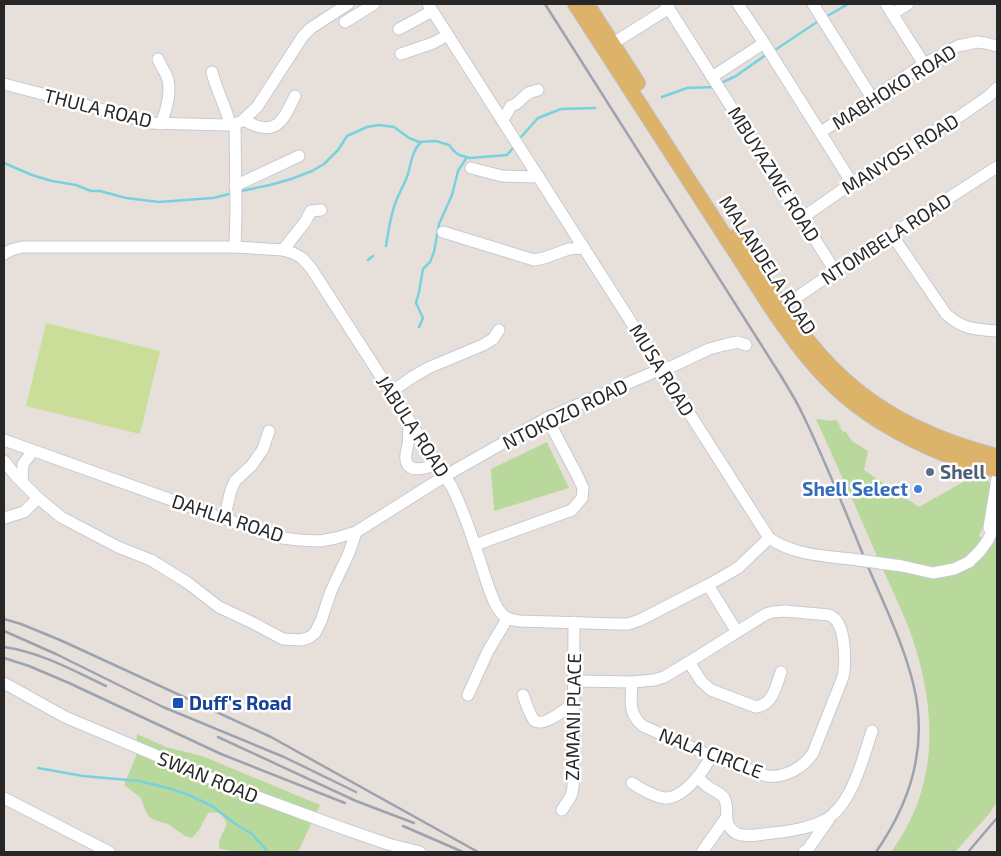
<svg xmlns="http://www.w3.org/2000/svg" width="1001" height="856" font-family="'Exo 2',sans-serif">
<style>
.green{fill:#b9d89c}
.pitch{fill:#cade99}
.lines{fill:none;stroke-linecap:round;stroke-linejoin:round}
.stream{stroke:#78d1de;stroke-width:2.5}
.minor-casing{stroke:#c5cad3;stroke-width:13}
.major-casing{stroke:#bebebe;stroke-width:16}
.minor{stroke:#fff;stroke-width:11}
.major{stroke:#ddb269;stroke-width:14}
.rail{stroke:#9da2af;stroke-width:2.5}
.minor-bridge-casing{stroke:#c5cad3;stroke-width:13;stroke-linecap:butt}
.minor-bridge{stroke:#fff;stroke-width:11}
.service-dot{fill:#5c6f8a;stroke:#fff;stroke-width:2}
.shop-dot{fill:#3f7fe0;stroke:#fff;stroke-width:2}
.transit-dot{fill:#1a4fb4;stroke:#fff;stroke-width:2}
.labels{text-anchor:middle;stroke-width:5;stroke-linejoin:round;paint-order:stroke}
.street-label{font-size:19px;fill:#272727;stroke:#fff}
.service-label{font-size:19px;font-weight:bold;fill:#4e5e75;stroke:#fff;text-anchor:start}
.shop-label{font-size:19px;font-weight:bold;fill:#366cbe;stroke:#fff;text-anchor:end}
.transit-label{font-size:19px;font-weight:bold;fill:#164399;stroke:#fff;text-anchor:start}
</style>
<rect width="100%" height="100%" fill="#e7e0da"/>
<!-- green -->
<g class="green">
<path d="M816,419c6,0 13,3 19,1l3,2 4,9 4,1 6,9 16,10 -4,19 55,37 60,-34 7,3c2,4 4,8 5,12 1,12 -6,36 -12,48l13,6 5,-7v267l-8,12 -34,38h-64c49,-67 46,-142 20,-218 -9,-24 -21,-49 -32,-73 -20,-48 -42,-95 -63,-142z"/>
<path d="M547,442l22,46 -75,23 -3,-42z"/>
<path d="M137,734l29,13 36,9 118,49 -22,47h-58l-19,-3 -2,-1c0,-3 0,-6 1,-9 3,-9 12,-16 0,-25 -4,-2 -7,-2 -12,-1l-9,17 -7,8 -7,-2 -17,-12 -11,-3 -8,-4 -4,-7 -4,-12 -17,-13 12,-29z"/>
</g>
<!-- pitch -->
<path class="pitch" d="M46,323l114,28 -20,83 -114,-28z"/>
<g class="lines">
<!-- stream -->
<g class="stream">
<path d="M824,18l24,-14"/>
<path d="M772,52l48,-32"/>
<path d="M721,83l15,-7 31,-22"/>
<path d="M662,97l25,-9 27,-1"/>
<path d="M521,137l17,-19 23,-9 34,-1"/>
<path d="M4,163l28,12 20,6 24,4 15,6h9l26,7 33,4 54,-4 16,-4"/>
<path d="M241,191l29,-6 21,-6 21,-8 12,-7 14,-14 9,-14 20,-9 12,-2 15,2 15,11 10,4 17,-1 13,4 5,6 5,4 11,3 37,-3 6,-7"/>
<path d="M386,246c2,-13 4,-27 8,-39 3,-11 10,-21 14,-33 3,-11 4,-23 13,-32"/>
<path d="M368,260l5,-4"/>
<path d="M419,327l4,-9 -7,-15 3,-11 4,-23 7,-7 4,-10 5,-28 13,-29 6,-24 9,-14"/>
<path d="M38,768l45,8 56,5 29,7 21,7 23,11 25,19 15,9 16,18"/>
</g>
<defs>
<g id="minor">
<path d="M428,4l341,534c26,18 59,18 89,22"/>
<path d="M666,4l169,267"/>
<path d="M738,4l26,39 88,140"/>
<path d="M813,4l59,94"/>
<path d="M886,4l38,60"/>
<path d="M892,14l16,-10"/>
<path d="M345,22l29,-18"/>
<path d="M399,29l33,-18"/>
<path d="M607,47l62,-39"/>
<path d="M401,54l32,-11 15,-8"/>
<path d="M158,59c2,6 7,12 9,18 5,13 -1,34 -6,47"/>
<path d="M212,72c4,18 14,34 18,53"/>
<path d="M712,77l52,-34"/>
<path d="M4,84l123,32 21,7 78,2 9,-1 7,-3 15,-14 46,-71 8,-8 37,-24"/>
<path d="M244,120c31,18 38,3 51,-24"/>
<path d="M503,120l8,-14 5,-2 11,-10 4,-2 7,-2"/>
<path d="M235,124l1,88 -1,35"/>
<path d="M821,132l103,-68 34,-18 19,-4 8,1 12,3"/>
<path d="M471,168l31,8 37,1"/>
<path d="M235,186l64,-30"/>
<path d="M802,218l50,-35 108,-67 29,-20 8,-8"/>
<path d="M443,232l91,28 10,-2 25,-9 15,-1"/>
<path d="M892,235l54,79c18,16 29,15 51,17"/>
<path d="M283,250l22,-28 6,-11 10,-1"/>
<path d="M4,254l7,-4 11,-3h213l48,3 10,3 9,5 9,10 141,219c10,21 18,43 25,65 6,16 14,51 25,62 4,5 11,6 17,7l98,3h11l12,-4 68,-35 23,-13 8,-5 30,-29"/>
<path d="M777,311l58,-40 162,-104"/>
<path d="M391,392l20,-14 17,-10 55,-23 10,-6 6,-9"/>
<path d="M409,420c0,8 0,16 -1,25 -1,4 -3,11 -2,15 2,15 23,7 31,4"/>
<path d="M4,440l271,97 24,3 21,1 16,-3 20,-6 89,-56 102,-58 114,-49 10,-2 38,-18 15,-4 14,-3 8,3"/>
<path d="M4,461l12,15 22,22 23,19 57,30 33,13 37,23 31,24 32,15 32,17 19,1 8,-3 5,-4 6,-12 10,-30 18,-38 7,-21"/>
<path d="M22,481l1,-17 10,-13"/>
<path d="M4,518l20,-6 14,-14"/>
<path d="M224,519l7,-29 4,-9 17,-16 11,-16 6,-18"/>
<path d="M989,528l8,-49"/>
<path d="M475,545l97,-35 10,-12 1,-10 -6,-13 -30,-57"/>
<path d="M880,563l22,3 31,7 21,-4 15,-7 11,-11 8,-11 9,-21"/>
<path d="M708,585l29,47"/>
<path d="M689,662l12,19 10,9 45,17c17,-2 20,-21 25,-35"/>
<path d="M574,681l58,1 22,-2 10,-3 25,-15 48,-30 29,-18 7,-2 12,-1 44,4c4,2 7,4 9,8 7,11 8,41 5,54l-30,76c-10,15 -28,25 -46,23l-56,-20 -68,-30c-15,-12 -12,-26 -11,-44"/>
<path d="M4,683l61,34 171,72 103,38 49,17 32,8"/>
<path d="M468,695l20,-44 19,-32"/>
<path d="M523,695c3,7 7,22 12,26 9,6 32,-13 39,-18"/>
<path d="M698,777c3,3 5,6 8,8 5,5 14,7 18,13 7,12 -4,25 12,35 8,5 27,1 37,0 14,-1 41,-6 52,-13 27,-15 38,-62 47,-89"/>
<path d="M632,783c7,5 26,16 36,15 17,-2 36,-27 43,-42"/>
<path d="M4,798l105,54"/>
<path d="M562,810l9,-14 2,-8 1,-166"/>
<path d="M702,852l24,-34"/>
<path d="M804,852l4,-3 21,-30"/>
</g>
<g id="major">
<path d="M575,4l199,308c18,26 36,51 58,72 40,40 110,75 165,86"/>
<path d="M587,4l51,79"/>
<path d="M736,236c33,50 65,105 110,145 42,38 96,61 151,75"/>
</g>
</defs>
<!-- minor casing -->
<use href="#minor" class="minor-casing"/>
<!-- major casing -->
<use href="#major" class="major-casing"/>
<!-- minor -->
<use href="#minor" class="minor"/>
<!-- major -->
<use href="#major" class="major"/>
<!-- rail -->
<g class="rail">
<path d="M545,4l236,372c7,12 15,24 21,37 22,45 41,92 60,139 18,45 41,88 52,135 14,60 -4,116 -38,165"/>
<path d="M4,619l17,5 39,16 211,97 207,115"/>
<path d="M4,631l52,23 107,53 121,50 72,35"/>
<path d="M4,647c36,5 70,24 102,39"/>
<path d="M4,658l25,8 40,17 152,71 124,49"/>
<path d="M218,737l138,64 58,22"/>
<path d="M403,826l60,26"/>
<path d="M968,852l29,-34"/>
</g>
<defs>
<path id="minor-bridge" d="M858,560l22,3"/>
</defs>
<!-- minor-bridge casing -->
<use href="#minor-bridge" class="minor-bridge-casing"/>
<!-- minor-bridge -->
<use href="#minor-bridge" class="minor-bridge"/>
</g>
<!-- markers -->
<circle class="service-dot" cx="930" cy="472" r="5"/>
<circle class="shop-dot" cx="918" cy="489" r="5"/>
<rect class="transit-dot" x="172" y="697" width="12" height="12" rx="2.5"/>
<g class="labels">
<!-- street labels -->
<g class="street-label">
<text transform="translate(894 87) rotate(-32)" y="7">MABHOKO ROAD</text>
<text transform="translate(98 108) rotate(14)" y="7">THULA ROAD</text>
<text transform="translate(900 154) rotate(-32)" y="7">MANYOSI ROAD</text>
<text transform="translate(774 174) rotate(58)" y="7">MBUYAZWE ROAD</text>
<text transform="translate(886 239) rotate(-33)" y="7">NTOMBELA ROAD</text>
<text transform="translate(768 265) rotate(57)" y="7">MALANDELA ROAD</text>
<text transform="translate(662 370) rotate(58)" y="7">MUSA ROAD</text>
<text transform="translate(565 414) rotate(-26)" y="7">NTOKOZO ROAD</text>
<text transform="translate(413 426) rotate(57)" y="7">JABULA ROAD</text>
<text transform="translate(228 518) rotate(18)" y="7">DAHLIA ROAD</text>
<text transform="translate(573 717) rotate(-89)" y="7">ZAMANI PLACE</text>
<text transform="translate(711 753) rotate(21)" y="7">NALA CIRCLE</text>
<text transform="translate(208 777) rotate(22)" y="7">SWAN ROAD</text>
</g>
<!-- service labels -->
<g class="service-label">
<text x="940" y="479">Shell</text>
</g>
<!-- shop labels -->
<g class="shop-label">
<text x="908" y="496">Shell Select</text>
</g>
<!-- transit labels -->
<g class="transit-label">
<text x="189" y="710">Duff's Road</text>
</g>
</g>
<!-- border -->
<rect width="1001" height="856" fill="none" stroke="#272727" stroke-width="10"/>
</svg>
